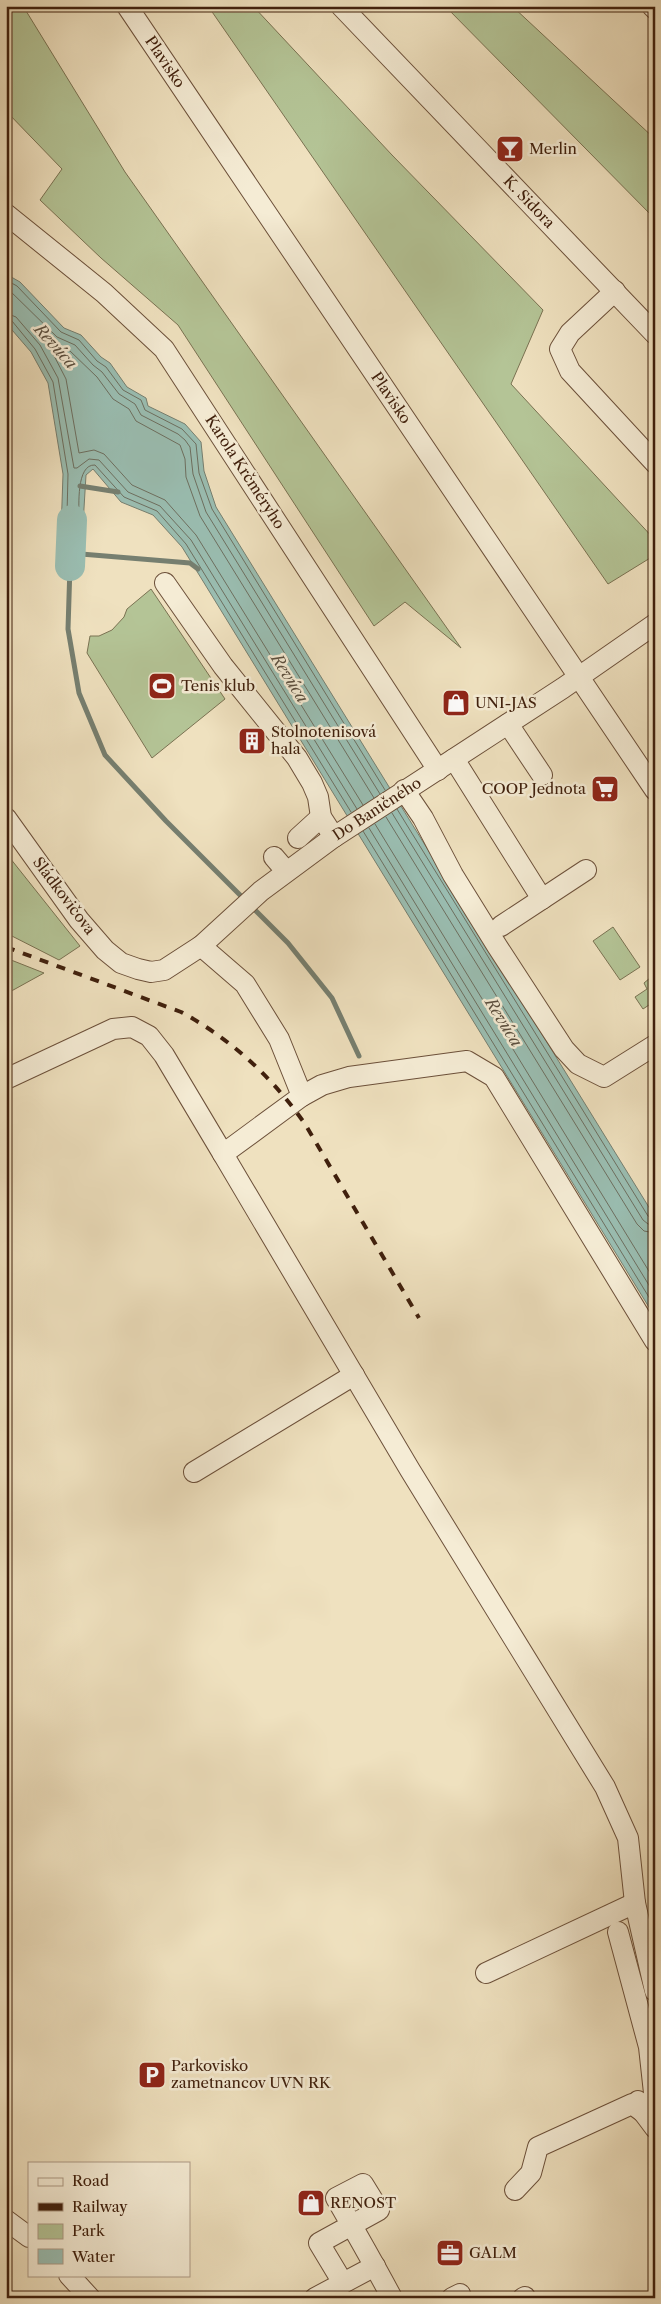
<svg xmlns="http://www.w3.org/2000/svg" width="661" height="2304" font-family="'Libre Caslon Text',serif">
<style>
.green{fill:#b4c496;stroke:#7a7252}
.water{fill:#9abeb2;stroke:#767f70}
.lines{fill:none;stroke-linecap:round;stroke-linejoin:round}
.shore{stroke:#6d6f60;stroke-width:1}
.stream{stroke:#767f70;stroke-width:5}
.river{stroke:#9abeb2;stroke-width:30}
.minor-casing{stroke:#6c503a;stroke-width:22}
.minor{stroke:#f5ecd5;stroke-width:20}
.rail{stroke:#40200d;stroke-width:4;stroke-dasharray:9 9;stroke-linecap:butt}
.labels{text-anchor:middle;stroke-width:5;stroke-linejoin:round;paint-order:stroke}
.street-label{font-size:15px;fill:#40200d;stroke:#f5ecd5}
.poi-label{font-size:15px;fill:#40200d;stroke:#f5ecd5;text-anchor:start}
.water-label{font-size:16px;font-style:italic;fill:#5b4f3f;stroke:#f5ecd5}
</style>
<rect width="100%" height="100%" fill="#efe1bf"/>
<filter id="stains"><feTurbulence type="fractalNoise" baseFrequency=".004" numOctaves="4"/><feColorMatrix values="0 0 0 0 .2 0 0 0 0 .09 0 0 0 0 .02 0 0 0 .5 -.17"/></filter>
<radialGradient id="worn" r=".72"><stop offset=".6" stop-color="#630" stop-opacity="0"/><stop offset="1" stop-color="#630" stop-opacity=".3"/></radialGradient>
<!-- green -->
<g class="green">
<path d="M6,6h17l102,166 336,476 -56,-46 -31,24 -196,-301 -77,-67 -61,-58 22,-31 -56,-58z"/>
<path d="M208,6h45l139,149 151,155 -32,74 144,156v15l-47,29z"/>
<path d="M445,6h67l143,133v80z"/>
<path d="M151,589l74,110 -73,59 -65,-105 3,-17h9l13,-6 12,-13 3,-8z"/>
<path d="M6,853l74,93 -21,14 -53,-27z"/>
<path d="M613,927l27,40 -20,13 -27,-39z"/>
<path d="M6,958l38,15 -38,21z"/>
<path d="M650,978l5,7v16l-12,8 -8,-12 12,-8 -3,-6z"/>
</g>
<!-- water -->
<path class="water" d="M6,274l14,8 44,46 17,7 20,22 9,6 17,24 19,11 2,8 37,18 16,18 3,29 12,36 439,710v100l-473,-770 -29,-32 -32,-13 -28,-33 -7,6 -3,50 -3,1 -3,22 4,6 -3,8h-18l3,-88 -15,-91 -17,-31 -25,-29z"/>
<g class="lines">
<!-- shore -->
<g class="shore">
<path d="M6,280l11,6 44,46 18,8 18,21 9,6 17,23 18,10 4,10 37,19 14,15 3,29 13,36 173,281"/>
<path d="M6,287l51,50 18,8 18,20 9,7 17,22 16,10 6,11 37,19 7,6 5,7 3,27 13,38 174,282"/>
<path d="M6,313l10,4 24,28 18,33 16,90h3l12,-9 10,1 29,32 32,14 31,34 166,269"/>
<path d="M6,320l6,1 23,28 18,33 15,92 -2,82 7,1 2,-2c-4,-9 -3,-27 4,-35 0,-14 -3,-56 16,-55l29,32 33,14 29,33 165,268"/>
<path d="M363,805l-167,-270 -31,-35 -33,-15 -28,-31 -10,-4 -15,3 -13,-74 -17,-33 1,-3 20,8 27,26 16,22 16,10 7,12 44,24 5,14 1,18 14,39 174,282"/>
<path d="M397,809l251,407 7,3"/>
<path d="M392,813l251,407 5,4 7,1"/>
<path d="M386,817l251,407 7,7 11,2"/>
<path d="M375,824l280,457"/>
<path d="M369,828l286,467"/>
<path d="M363,831l292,476"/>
</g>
<!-- stream -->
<g class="stream">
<path d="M80,486l38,6"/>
<path d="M81,554l109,9 8,6"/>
<path d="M70,566l-2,63 11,64 26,62 61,66 79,79"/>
<path d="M251,906l37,37 44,55 27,58"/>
</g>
<!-- river -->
<path class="river" d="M70,566l2,-46"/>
<defs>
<g id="minor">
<path d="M127,6l528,784"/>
<path d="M341,6l314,328"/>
<path d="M652,6l3,3"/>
<path d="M6,214l98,79 60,56 274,421"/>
<path d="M615,291l-45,42 -10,16 10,22 85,92"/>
<path d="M165,583l58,83 74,92 15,25 6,14 3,20 13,20"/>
<path d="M508,724l34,51"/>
<path d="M454,759l88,140"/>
<path d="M404,790l19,28 30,57 44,71 67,103 14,15 26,13 51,-32"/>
<path d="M6,818l73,102 26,30 16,13 17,6 13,3 13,-2 37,-24 60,-55 73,-54 229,-149 92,-64"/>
<path d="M298,838l23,-21"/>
<path d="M274,857l12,14"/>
<path d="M501,926l85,-56"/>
<path d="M201,946l44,38 34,55 23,57 -79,58 187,316 195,317 23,51 7,65 20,88"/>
<path d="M6,1079l107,-50 19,-2 17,9 15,19 59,99"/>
<path d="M302,1096l20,-11 27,-8 118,-16 27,16 161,264"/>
<path d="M194,1472l160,-97"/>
<path d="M618,1932l31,115 6,55"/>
<path d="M486,1973l149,-70"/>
<path d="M638,2101l5,11 12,16"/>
<path d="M515,2190l16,-17 7,-26 94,-43 11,8"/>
<path d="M6,2220l23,17"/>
<path d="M69,2275l21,23"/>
<path d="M343,2283l-24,-40 60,-33 -16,-26 -27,14c19,33 38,66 56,100"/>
<path d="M315,2298l60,-32"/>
<path d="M452,2298l8,-4"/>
<path d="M523,2298l2,-1"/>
</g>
</defs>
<!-- minor casing -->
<use href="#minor" class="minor-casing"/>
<!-- minor -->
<use href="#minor" class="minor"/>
<!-- rail -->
<path class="rail" d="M6,947l175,65c50,27 92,66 124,112l114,194"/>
</g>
<!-- icons -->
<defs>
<symbol id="bar-square" viewBox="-11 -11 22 22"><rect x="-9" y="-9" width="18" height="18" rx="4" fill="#8f2418" stroke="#f5ecd5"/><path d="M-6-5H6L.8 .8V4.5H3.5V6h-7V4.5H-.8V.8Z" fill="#fff"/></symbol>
<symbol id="stadium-square" viewBox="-11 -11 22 22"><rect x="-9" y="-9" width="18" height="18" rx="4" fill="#8f2418" stroke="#f5ecd5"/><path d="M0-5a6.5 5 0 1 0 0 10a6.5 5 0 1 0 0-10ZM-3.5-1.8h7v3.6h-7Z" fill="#fff"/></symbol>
<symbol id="shop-square" viewBox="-11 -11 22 22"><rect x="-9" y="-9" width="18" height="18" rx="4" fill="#8f2418" stroke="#f5ecd5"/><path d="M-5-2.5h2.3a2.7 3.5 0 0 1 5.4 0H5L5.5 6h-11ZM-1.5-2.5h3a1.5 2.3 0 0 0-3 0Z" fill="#fff"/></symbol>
<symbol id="building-square" viewBox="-11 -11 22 22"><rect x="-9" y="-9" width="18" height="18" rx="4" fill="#8f2418" stroke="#f5ecd5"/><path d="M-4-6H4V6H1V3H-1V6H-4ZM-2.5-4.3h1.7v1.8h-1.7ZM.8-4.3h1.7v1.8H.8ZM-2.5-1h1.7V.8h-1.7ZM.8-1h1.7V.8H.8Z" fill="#fff"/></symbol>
<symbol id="supermarket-square" viewBox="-11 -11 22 22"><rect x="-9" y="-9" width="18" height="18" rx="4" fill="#8f2418" stroke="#f5ecd5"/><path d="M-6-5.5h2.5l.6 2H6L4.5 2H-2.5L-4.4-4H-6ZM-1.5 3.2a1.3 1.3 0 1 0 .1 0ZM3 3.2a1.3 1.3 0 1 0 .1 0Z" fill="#fff"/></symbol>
<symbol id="parking-square" viewBox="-11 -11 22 22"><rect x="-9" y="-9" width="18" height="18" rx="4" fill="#8f2418" stroke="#f5ecd5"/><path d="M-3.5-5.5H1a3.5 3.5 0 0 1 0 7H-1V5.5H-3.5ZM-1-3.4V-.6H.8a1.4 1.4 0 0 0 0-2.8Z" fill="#fff"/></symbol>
<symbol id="office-square" viewBox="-11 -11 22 22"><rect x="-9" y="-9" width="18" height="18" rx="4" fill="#8f2418" stroke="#f5ecd5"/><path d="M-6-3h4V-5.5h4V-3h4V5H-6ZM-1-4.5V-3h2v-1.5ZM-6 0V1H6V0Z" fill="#fff"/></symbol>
</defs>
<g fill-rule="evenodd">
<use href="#bar-square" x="494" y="133" width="32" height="32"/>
<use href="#stadium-square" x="146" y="670" width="32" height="32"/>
<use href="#shop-square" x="440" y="687" width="32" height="32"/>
<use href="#building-square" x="236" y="725" width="32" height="32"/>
<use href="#supermarket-square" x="589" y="773" width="32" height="32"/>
<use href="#parking-square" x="136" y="2059" width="32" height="32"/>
<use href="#shop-square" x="295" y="2187" width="32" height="32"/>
<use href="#office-square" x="434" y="2237" width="32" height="32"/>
</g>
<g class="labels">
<!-- street labels -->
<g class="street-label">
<text transform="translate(165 62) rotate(56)" y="5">Plavisko</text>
<text transform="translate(529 202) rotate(46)" y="5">K. Sidora</text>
<text transform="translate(391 398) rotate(56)" y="5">Plavisko</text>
<text transform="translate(245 472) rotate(57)" y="5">Karola Krčméryho</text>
<text transform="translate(377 809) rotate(-33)" y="5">Do Baničného</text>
<text transform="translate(64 896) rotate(53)" y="5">Sládkovičova</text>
</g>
<!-- poi labels -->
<g class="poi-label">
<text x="529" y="154">Merlin</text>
<text x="181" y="691">Tenis klub</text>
<text x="475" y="708">UNI-JAS</text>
<text x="271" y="737">Stolnotenisová<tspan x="271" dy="17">hala</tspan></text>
<text x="586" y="794" text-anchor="end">COOP Jednota</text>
<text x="171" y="2071">Parkovisko<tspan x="171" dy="17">zametnancov UVN RK</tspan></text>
<text x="330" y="2208">RENOST</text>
<text x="469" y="2258">GALM</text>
</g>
<!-- water labels -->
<g class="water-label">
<text transform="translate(56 346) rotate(48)" y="6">Revúca</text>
<text transform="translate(290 678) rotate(58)" y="6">Revúca</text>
<text transform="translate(504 1022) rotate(58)" y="6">Revúca</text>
</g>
</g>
<!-- margin -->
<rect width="661" height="2304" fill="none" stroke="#efe1bf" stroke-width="25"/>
<rect x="8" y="8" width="646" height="2289" fill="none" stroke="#40200d" stroke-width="2.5"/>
<rect x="12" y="12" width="636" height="2279" fill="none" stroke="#40200d"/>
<!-- legend -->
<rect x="28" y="2162" width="162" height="115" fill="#f5ecd5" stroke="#ad9a85"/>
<rect x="38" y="2178" width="25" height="8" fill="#f5ecd5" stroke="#ad9a85"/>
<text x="72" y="2186" font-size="15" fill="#40200d">Road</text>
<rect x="38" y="2203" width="25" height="8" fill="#40200d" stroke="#ad9a85"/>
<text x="72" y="2212" font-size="15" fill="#40200d">Railway</text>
<rect x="38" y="2224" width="25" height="15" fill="#b4c496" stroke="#ad9a85"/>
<text x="72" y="2236" font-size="15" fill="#40200d">Park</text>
<rect x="38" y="2249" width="25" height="15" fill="#9abeb2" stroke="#ad9a85"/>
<text x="72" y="2262" font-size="15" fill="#40200d">Water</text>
<rect width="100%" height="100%" filter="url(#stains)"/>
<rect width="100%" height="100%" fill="url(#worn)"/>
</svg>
